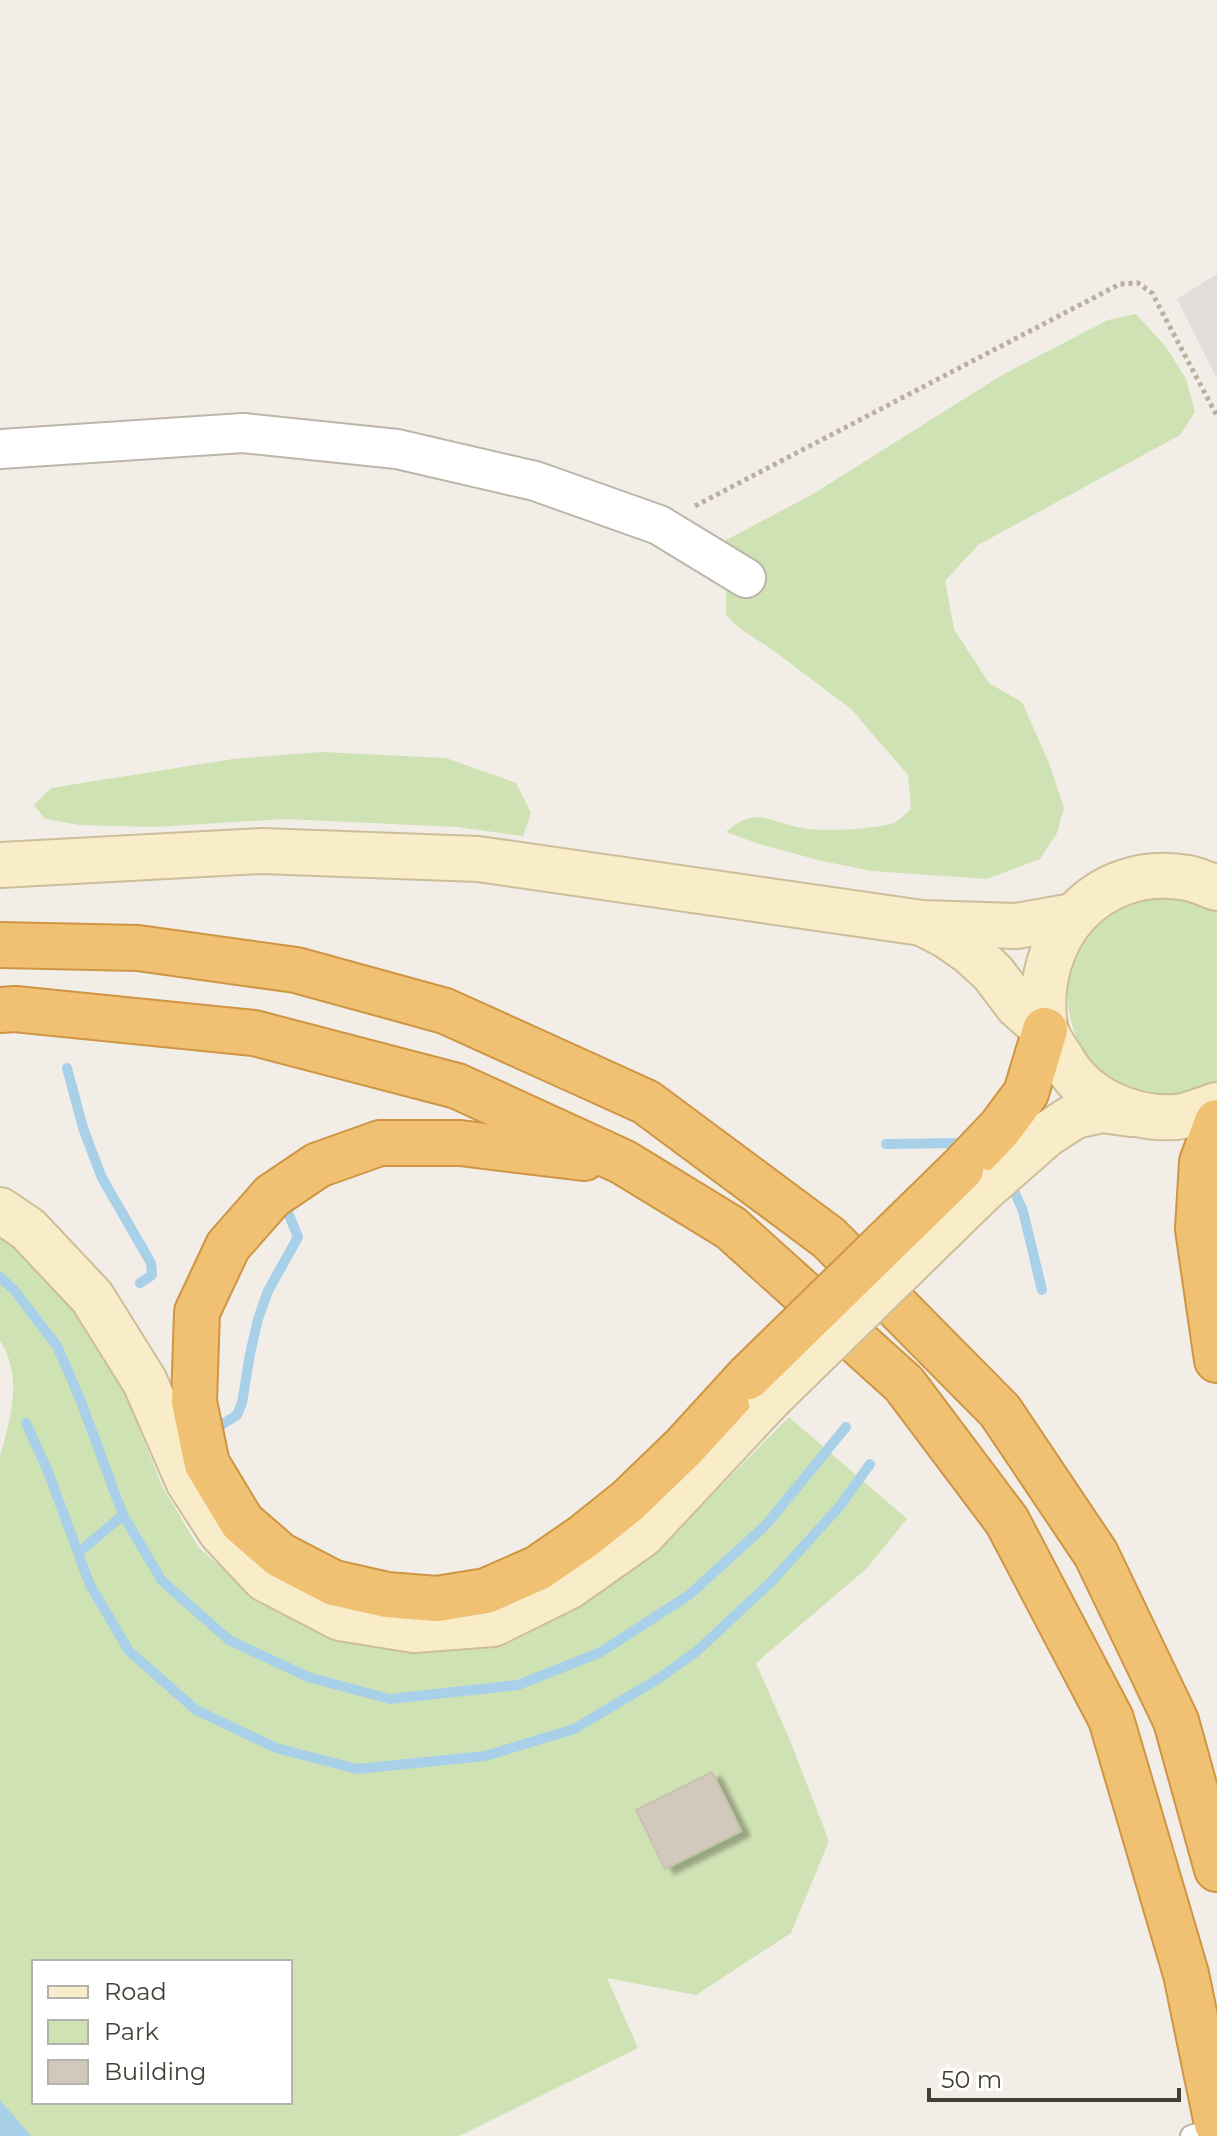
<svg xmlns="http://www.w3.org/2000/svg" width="1217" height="2136" font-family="Montserrat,sans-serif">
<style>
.industrial{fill:#e1ddd8}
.green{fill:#cfe2b3;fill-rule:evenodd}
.water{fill:#a8d1e9}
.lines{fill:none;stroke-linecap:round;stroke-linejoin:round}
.stream{stroke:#a8d1e9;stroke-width:10}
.building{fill:#d2c9bd;stroke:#ccc1b1;stroke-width:2;filter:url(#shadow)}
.lane-casing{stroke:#bcb5aa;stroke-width:24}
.street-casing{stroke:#bcb5aa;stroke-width:42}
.secondary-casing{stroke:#cdbe9a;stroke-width:48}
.highway-casing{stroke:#ce9644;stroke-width:48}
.path{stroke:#bcb09d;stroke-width:5;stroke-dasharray:4 4;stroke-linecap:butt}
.lane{stroke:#fff;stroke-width:20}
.street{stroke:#fff;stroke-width:38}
.secondary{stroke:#f9ecc9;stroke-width:44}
.highway{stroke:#f0c173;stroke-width:44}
.secondary-bridge-casing{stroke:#cdbe9a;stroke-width:48;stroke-linecap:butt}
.highway-bridge-casing{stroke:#ce9644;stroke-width:48;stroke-linecap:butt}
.secondary-bridge{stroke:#f9ecc9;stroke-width:44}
.highway-bridge{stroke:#f0c173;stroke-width:44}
</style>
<defs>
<filter id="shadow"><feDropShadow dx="9" dy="5" stdDeviation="2" flood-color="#0004"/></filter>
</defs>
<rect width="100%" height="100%" fill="#f2eee7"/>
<!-- industrial -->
<path class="industrial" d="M1217,274v105l-40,-80z"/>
<!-- green -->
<g class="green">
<path d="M1136,314l30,33 20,32 9,33 -15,23 -202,110 -33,36 9,48 35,54 33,19 27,61 15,45 -7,25 -17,26 -53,20 -115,-8 -50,-10 -63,-17 -33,-12c30,-27 43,-10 76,-4 22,4 67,1 89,-4 7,-2 14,-10 20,-15l-3,-34 -57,-66 -77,-58 -35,-23 -13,-13v-75l87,-46 189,-119 106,-55z"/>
<path d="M322,752l124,6 70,25 15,30 -8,23 -66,-9 -172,-8 -131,8 -74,-2 -35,-6 -11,-14 17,-17 182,-29z"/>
<path d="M1166,895l34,5 17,9v177c-9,4 -19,10 -29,11 -120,18 -169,-143 -58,-195 10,-4 24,-5 36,-7z"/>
<path d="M0,1230l47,38 71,107 44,111 37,62 51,44 72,39 83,22 93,-8 158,-94 133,-134 118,102 -40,49 -111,95 33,75 40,103 -38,92 -95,62 -89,-17 31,70 -179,88h-459v-680c11,-40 23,-78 0,-116zM34,1962h256v140h-256z"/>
</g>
<!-- water -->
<path class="water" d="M0,2100l31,36h-31z"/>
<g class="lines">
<!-- stream -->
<g class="stream">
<path d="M67,1068l16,60 19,50 49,85 1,12 -12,8"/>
<path d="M886,1144l76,-1 2,4"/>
<path d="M1014,1191l9,20 19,79"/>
<path d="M0,1277l15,14 42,55 23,53 43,116 39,66 67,59 79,37 82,22 128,-14 83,-33 88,-57 77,-70 80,-98"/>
<path d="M26,1423l21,46 43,116 39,66 67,59 80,38 81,21 128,-13 89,-27 84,-50 38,-27 76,-71 68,-75 30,-42"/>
<path d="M210,1432l27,-17 5,-12 8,-49 8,-35 10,-28 30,-54 -9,-22"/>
<path d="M78,1553l45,-38"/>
</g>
</g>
<!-- building -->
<path class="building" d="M712,1772l29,59 -76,38 -29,-59z"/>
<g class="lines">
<defs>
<path id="lane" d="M1191,2136l26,-9"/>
<path id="street" d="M0,449l243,-16 154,16 138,32 124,44 87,53"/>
<g id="secondary">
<path d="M0,865l262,-14 216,8 444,64 94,3 57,-10"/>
<path d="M1217,888c-9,-3 -19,-8 -29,-10 -92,-16 -156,60 -143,149 2,11 11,23 17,32 22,40 70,61 114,58 13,-1 28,-8 41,-12"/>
<path d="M924,924l23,12 23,16 23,21 24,32 28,25"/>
<path d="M982,1191l65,-57 28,-18 27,-6 29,4"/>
<path d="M0,1210l28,19 64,68 53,85 43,99 33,51 44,47 75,39 74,12 79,-6 75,-37 74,-52 128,-137"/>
</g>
<g id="highway">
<path d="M0,945l138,3 158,22 149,41 201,91 183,136 171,173 96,143 80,167 41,148"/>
<path d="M0,1010l15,-1 239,24 203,53 166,76 108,66 173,156 103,137 104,198 75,255 31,150"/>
<path d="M1217,1122l-15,40 -4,67 19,131"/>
<path d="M584,1158l-124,-15h-80l-62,22 -46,31 -44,50 -31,66 -3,90 13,62 35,58 38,33 54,28 53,12 50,4 49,-8 52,-23 45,-31 45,-36 56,-54 64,-70"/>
<path d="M961,1169l39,-41 26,-35 19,-63"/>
</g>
</defs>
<!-- lane casing -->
<use href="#lane" class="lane-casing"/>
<!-- street casing -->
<use href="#street" class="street-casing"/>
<!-- secondary casing -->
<use href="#secondary" class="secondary-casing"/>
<!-- highway casing -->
<use href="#highway" class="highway-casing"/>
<!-- path -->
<path class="path" d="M695,506l425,-222 18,-1 14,10 65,123"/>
<!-- lane -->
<use href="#lane" class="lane"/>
<!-- street -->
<use href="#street" class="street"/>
<!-- secondary -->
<use href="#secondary" class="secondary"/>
<!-- highway -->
<use href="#highway" class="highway"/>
<defs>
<path id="secondary-bridge" d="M770,1398l212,-207"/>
<path id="highway-bridge" d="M748,1377l213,-208"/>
</defs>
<!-- secondary-bridge casing -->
<use href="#secondary-bridge" class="secondary-bridge-casing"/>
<!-- highway-bridge casing -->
<use href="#highway-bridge" class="highway-bridge-casing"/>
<!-- secondary-bridge -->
<use href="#secondary-bridge" class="secondary-bridge"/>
<!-- highway-bridge -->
<use href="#highway-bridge" class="highway-bridge"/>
</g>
<!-- legend -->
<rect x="32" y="1960" width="260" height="144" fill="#ffffff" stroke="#b4b2af" stroke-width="2"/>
<rect x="48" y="1986" width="40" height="12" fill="#f9ecc9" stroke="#b4b2af" stroke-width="2"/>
<text x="104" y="2000" font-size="24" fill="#443e36">Road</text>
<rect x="48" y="2020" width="40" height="24" fill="#cfe2b3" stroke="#b4b2af" stroke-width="2"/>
<text x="104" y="2040" font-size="24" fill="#443e36">Park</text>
<rect x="48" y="2060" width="40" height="24" fill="#d2c9bd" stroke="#b4b2af" stroke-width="2"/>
<text x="104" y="2080" font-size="24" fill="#443e36">Building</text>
<!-- scale -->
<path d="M929 2088v12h250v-12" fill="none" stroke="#443e36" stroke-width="4"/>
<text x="941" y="2088" font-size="24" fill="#443e36" stroke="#ffffff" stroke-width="6" paint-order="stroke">50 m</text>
</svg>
